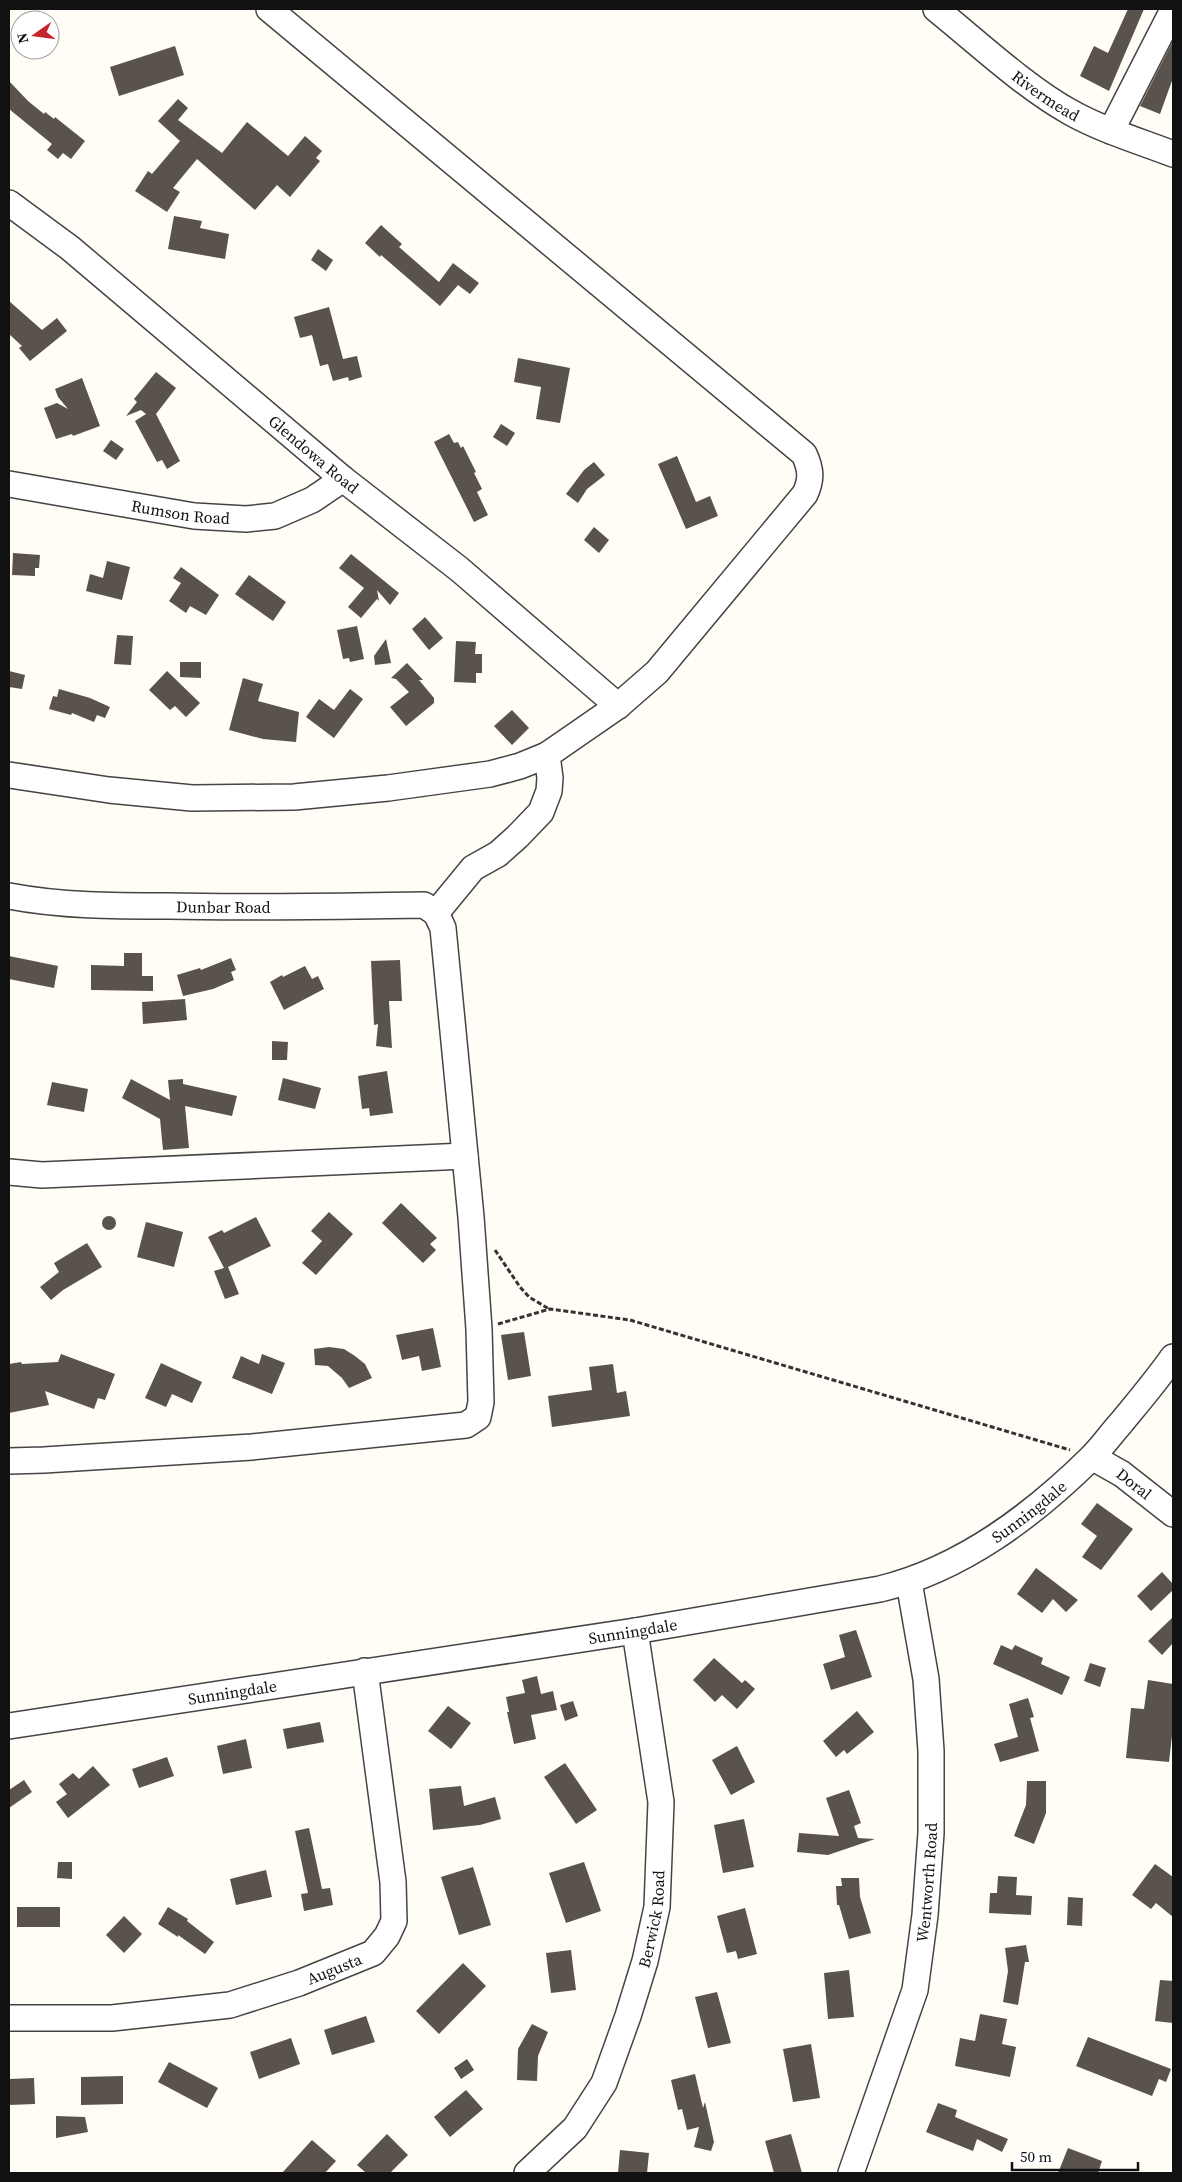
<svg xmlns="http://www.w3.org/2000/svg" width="1182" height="2182" font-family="'Source Serif 4',serif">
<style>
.building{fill:#5a524d}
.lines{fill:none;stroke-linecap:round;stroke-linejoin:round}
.minor-casing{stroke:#444;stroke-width:28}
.path{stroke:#333;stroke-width:3;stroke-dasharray:5 2.5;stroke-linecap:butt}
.minor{stroke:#fff;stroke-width:25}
.labels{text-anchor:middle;stroke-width:5;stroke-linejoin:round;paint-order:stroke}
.street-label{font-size:16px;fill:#111;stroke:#fff}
</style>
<rect width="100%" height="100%" fill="#fffdf5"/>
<!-- building -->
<g class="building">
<path d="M1128,9h16l-35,82 -29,-15 14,-30 14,7z"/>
<path d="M1173,41v37l-13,36 -20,-8z"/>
<path d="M175,46l9,29 -65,21 -9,-29z"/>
<path d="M9,81l19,20 16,13 1,-2 9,7 1,-2 30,24 -14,18 -8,-6 -5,6 -11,-9 5,-6 -43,-35z"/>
<path d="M178,99l10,9 -10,12 44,33 25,-31 41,34 17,-20 17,15 -6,7 4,3 -30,36 -13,-12 -22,25 -58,-51 -24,29 7,4 -13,20 -32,-21 13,-20 4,3 28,-33 -22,-20z"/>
<path d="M174,216l28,5 -2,7 29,6 -4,25 -57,-10z"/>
<path d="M381,225l21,19 -3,3 40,35 14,-19 26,20 -9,11 -12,-9 -18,21 -59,-51 -1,2 -15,-14z"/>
<path d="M318,249l15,11 -7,11 -15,-11z"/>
<path d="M9,301l33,29 15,-12 10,13 -37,30 -11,-13 3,-2 -13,-12z"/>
<path d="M329,307l14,52 14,-3 5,21 -13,4 -1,-4 -15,4 -5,-17 -8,2 -8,-31 -12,3 -6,-21z"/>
<path d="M518,358l52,10 -10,55 -24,-4 5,-32 -27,-5z"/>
<path d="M156,372l20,16 -20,26 24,47 -13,8 -5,-9 -5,2 -22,-41 11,-7 -5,-4 -15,6 11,-14 -3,-3z"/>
<path d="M82,378l18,48 -27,10 -1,-2 -16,5 -12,-31 13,-5 11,6 -10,-12 -3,-8z"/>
<path d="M501,424l14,9 -8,13 -14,-9z"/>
<path d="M449,434l5,9 4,-1 3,6 2,-2 13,26 -2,1 8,16 -5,3 11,23 -14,7 -40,-80z"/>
<path d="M111,440l13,9 -8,11 -13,-9z"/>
<path d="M677,456l19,46 14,-6 8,20 -32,13 -28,-65z"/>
<path d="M594,462l11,13 -18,14 -9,14 -12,-9 18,-24z"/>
<path d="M594,527l15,13 -10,13 -15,-13z"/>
<path d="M13,553l27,2 -1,13h-4v8l-23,-1z"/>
<path d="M351,554l48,39 -9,12 -13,-15 2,11 -2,-2 -16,19 -13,-11 16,-19 -25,-20z"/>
<path d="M107,561l23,6 -8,33 -36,-9 4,-17 13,4z"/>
<path d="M181,567l38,28 -13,20 -16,-9 -4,7 -17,-12 12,-18 -8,-5z"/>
<path d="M249,575l37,27 -13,19 -38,-27z"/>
<path d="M425,617l18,21 -14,12 -17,-21z"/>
<path d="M357,626l7,33 -14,3 -1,-4 -6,1 -6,-29z"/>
<path d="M117,635l16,1 -2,29 -17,-1z"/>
<path d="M386,639l5,24 -16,2 -1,-9z"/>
<path d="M456,641l20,1 -1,12h7v19h-6v10l-22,-1z"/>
<path d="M180,662h21v16l-21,-1z"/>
<path d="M407,663l16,17h-4l15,18v5l-28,23 -16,-19 19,-15 -13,-13 -5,-1z"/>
<path d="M9,671l16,4 -3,14 -13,-2z"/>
<path d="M167,671l33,32 -14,14 -11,-11 -5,4 -21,-20z"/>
<path d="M243,678l20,6 -5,17 41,11 -3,30 -33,-3 -34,-9z"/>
<path d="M59,689l31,9 20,9 -5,11 -8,-3 -3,7 -22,-9 -1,2 -22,-6 4,-13 4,1z"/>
<path d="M350,689l13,10 -29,39 -28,-21 13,-18 15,11z"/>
<path d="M512,710l17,18 -17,17 -18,-19z"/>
<path d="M124,953h18v23h11v15l-62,-1v-25l33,1z"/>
<path d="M9,956l49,10 -4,22 -45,-9z"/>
<path d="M231,958l5,12 -5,2 3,8 -21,9 -30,7 -6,-21 23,-7 1,2z"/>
<path d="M400,960l2,41h-13l3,47 -16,-2 2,-22 -4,1 -3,-64z"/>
<path d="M305,966l7,13 6,-3 6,13 -40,21 -14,-28 12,-7 1,2z"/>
<path d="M185,999l2,21 -44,4 -1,-22z"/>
<path d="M272,1041l16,1 -1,18h-15z"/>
<path d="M387,1071l6,42 -23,3 -1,-8 -7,1 -4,-33z"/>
<path d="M283,1078l38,10 -6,21 -37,-9z"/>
<path d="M131,1079l39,21 -2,-20 15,-1v5l54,12 -5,20 -47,-10 4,42 -26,2 -3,-31 -38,-21z"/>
<path d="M52,1082l36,7 -4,23 -37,-7z"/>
<path d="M401,1203l36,35 -7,6 6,6 -13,13 -41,-40z"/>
<path d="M329,1212l24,22 -37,41 -14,-12 20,-22 -11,-10z"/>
<circle cx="109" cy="1223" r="7"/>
<path d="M256,1217l15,29 -43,21 11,27 -14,5 -11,-28 10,-3 -16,-31 14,-7 2,3z"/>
<path d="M146,1222l37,10 -9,35 -37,-10z"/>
<path d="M87,1243l15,24 -39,23 -12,10 -11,-13 19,-15 -5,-9z"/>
<path d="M433,1328l8,39 -19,4 -3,-15 -17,4 -6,-25z"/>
<path d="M524,1332l7,44 -23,4 -7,-45z"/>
<path d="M329,1347l15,2 11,7 10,8 7,14 -23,10 -7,-10 -14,-12 -13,-1 -1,-16z"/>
<path d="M61,1354l54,20 -10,26 -7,-2 -4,11 -49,-18 4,14 -40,8v-49l12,-2 1,2 36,-2z"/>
<path d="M262,1354l23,9 -13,31 -40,-16 9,-22 18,8z"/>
<path d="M161,1363l41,19 -10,21 -20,-9 -6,13 -21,-9z"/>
<path d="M613,1364l4,29 9,-2 4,25 -78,11 -4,-31 44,-6 -3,-23z"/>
<path d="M1097,1503l36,26 -32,41 -19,-13 15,-21 -16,-12z"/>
<path d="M1036,1568l42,32 -12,12 -13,-13 -11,14 -25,-19z"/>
<path d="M1162,1572l11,12v6l-22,21 -14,-15z"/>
<path d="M1173,1617v26l-11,12 -14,-14z"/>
<path d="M856,1630l16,47 -41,13 -8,-26 22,-7 -6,-22z"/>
<path d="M1001,1645l11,5 3,-5 28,13 -2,6 29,13 -8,18 -69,-31z"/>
<path d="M714,1658l28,25 3,-3 10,9 -18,20 -15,-14 -7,7 -22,-22z"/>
<path d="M1090,1663l16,5 -6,19 -16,-6z"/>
<path d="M537,1676l4,18 12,-3 4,19 -26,5 5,24 -22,5 -7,-32h2l-3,-15 19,-4 -3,-13z"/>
<path d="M1148,1680l25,4v43l-4,35 -43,-4 5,-50 13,1z"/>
<path d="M1028,1698l6,19 -4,1 9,33 -39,11 -6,-18 24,-7 -9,-33z"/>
<path d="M573,1701l5,15 -13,5 -5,-16z"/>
<path d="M448,1706l23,17 -20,26 -23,-18z"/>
<path d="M857,1711l17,21 -27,22 -3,-4 -8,7 -13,-16z"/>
<path d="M320,1722l4,20 -37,7 -4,-20z"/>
<path d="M246,1739l6,29 -29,6 -6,-28z"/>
<path d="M737,1746l18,36 -24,13 -19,-35z"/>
<path d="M167,1757l7,19 -35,12 -7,-19z"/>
<path d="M565,1763l32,47 -21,14 -32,-47z"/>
<path d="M93,1766l17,19 -42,33 -12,-16 11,-8 -8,-10 14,-11 6,6z"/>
<path d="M24,1780l8,12 -23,16v-18z"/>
<path d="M1027,1781h19v32l-12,31 -20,-8 12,-31z"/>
<path d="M461,1786l3,20 31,-9 6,22 -21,6 -47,5 -4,-41z"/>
<path d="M849,1790l12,33 -7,3 4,12 17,1 -47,16 -31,-3 2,-19 40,3 -13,-38z"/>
<path d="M744,1819l10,48 -31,6 -9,-48z"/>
<path d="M309,1828l13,61 8,-1 3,17 -29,6 -3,-17 7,-1 -13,-62z"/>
<path d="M58,1862h14v17l-15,-1z"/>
<path d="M584,1862l17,49 -35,12 -17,-50z"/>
<path d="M1155,1864l18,13v40l-17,-14 -5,6 -19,-14z"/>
<path d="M473,1867l18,58 -32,10 -18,-58z"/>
<path d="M266,1870l6,27 -36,8 -6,-26z"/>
<path d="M998,1876l19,1 -1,18 16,1 -1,19 -42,-2 1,-20h7z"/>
<path d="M841,1878h18l1,19 11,36 -22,6 -10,-34h-2l-1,-19h6z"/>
<path d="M1068,1897l15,1 -1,28 -15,-1z"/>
<rect x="17" y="1907" width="43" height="20"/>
<path d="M168,1907l20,12 -1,2 27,21 -9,12 -27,-19v2l-20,-13z"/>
<path d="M745,1908l12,46 -19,5 -2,-8 -9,2 -10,-37z"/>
<path d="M124,1916l18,18 -18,19 -18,-18z"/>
<path d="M1026,1945l3,17h-4l-7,43 -15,-3 5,-31 -3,-23z"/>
<path d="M571,1950l5,40 -25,3 -5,-40z"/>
<path d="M463,1963l23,23 -47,48 -23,-23z"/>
<path d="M849,1970l5,47 -26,2 -4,-46z"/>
<path d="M1160,1980l13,1v42l-18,-2z"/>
<path d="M717,1992l14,51 -23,5 -13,-51z"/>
<path d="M980,2014l27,5 -5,25 14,3 -6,30 -55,-11 5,-28 15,3z"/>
<path d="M366,2016l9,26 -43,13 -8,-25z"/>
<path d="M532,2024l16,8 -10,24 -1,25 -20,-1 1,-31z"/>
<path d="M1088,2037l83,32 -5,13 -7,-3 -7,17 -76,-30z"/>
<path d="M291,2038l9,26 -41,15 -9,-27z"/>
<path d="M811,2044l9,54 -27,4 -10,-53z"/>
<path d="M467,2059l7,11 -13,9 -7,-11z"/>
<path d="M169,2062l49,26 -11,20 -49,-26z"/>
<path d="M695,2074l8,34 2,-6 9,40 -3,9 -17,-4 5,-20 -12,3 -5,-21 -4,1 -7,-30z"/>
<path d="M123,2076v28l-42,1v-28z"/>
<path d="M34,2078l1,26 -26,1v-26z"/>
<path d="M466,2090l17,19 -33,28 -16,-20z"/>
<path d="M938,2103l19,7 -2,7 53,22 -6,13 -25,-13 -4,12 -47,-19z"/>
<path d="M56,2116l29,1 3,15 -32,6z"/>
<path d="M387,2134l21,21 -18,18h-24l-9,-8z"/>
<path d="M791,2134l11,39h-28l-9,-32z"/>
<path d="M312,2140l24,21 -11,12h-43z"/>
<path d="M1068,2148l34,13 -4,12h-40z"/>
<path d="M620,2150l29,3 -2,20h-29z"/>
</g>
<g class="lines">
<defs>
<g id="minor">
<path id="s1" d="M936,9c41,33 89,78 134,103 32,18 69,29 103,42"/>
<path d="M1111,131l62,-121"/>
<path id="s2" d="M9,203l61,45 273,231 116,90 159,137"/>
<path id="s3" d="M9,484l185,32 52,3 29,-3 37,-16 31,-21"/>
<path d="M9,775l100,15 83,8 102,-1 94,-9 102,-14 30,-8 27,-11 71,-49 39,-34 148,-178c7,-15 6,-25 -1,-40l-535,-445"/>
<path id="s4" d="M9,896c52,10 106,10 159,10 85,2 171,0 256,-1l12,8"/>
<path d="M436,913l37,-45 25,-14 19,-17 24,-25 8,-21 1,-13 -3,-23"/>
<path d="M9,1172l33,3 423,-19"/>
<path id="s5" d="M1092,1457l30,17 51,40"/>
<path d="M9,1461l35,-1 208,-13 214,-22 12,-8 3,-15 -2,-73 -8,-112 -28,-289 -7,-15"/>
<path id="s6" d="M9,1726l626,-95 245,-42c82,-20 152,-73 211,-131 11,-11 20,-24 30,-35 18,-22 36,-43 52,-66"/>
<path id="s7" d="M9,2018h103l118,-13 69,-22 74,-30 14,-17 7,-15 -1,-39 -28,-211"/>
<path id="s8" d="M527,2173l48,-45 29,-45 24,-67 17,-55 12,-54 4,-105 -26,-171"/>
<path id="s9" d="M851,2173l64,-183 10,-75 6,-82v-82l-5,-72 -17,-97"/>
</g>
</defs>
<!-- minor casing -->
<use href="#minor" class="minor-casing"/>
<!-- path -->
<g class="path">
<path d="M495,1250l25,37 9,10 20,12"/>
<path d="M498,1324l52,-15 80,11 440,130"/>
</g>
<!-- minor -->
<use href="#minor" class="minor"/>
</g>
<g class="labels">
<!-- street labels -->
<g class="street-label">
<text dy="6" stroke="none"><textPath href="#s1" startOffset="140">Rivermead</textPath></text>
<text dy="6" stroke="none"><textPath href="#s2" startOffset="395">Glendowa Road</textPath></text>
<text dy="6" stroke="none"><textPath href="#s3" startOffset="174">Rumson Road</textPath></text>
<text dy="6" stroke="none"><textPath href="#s4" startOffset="215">Dunbar Road</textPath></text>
<text dy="6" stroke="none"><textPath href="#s5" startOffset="50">Doral</textPath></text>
<text dy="6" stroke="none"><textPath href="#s6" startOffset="1051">Sunningdale</textPath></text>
<text dy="6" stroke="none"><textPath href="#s6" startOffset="631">Sunningdale</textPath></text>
<text dy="6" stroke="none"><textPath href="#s6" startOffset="226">Sunningdale</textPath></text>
<text dy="6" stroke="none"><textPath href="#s9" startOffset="302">Wentworth Road</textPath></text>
<text dy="6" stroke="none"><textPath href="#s8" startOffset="291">Berwick Road</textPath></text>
<text dy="6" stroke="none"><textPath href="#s7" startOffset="332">Augusta</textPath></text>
</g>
</g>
<!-- border -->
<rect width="1182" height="2182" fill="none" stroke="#111111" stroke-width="20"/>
<!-- north arrow -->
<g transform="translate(35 35) rotate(256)"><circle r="24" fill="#ffffff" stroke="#a0a0a0"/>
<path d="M0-4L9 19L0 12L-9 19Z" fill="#c4262e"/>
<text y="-8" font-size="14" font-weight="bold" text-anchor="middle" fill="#111111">N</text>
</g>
<!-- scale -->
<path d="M1012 2162v8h126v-8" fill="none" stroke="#111111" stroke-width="2.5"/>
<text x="1020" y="2162" font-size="15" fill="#111111" stroke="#ffffff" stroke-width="4" paint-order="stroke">50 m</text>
</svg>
